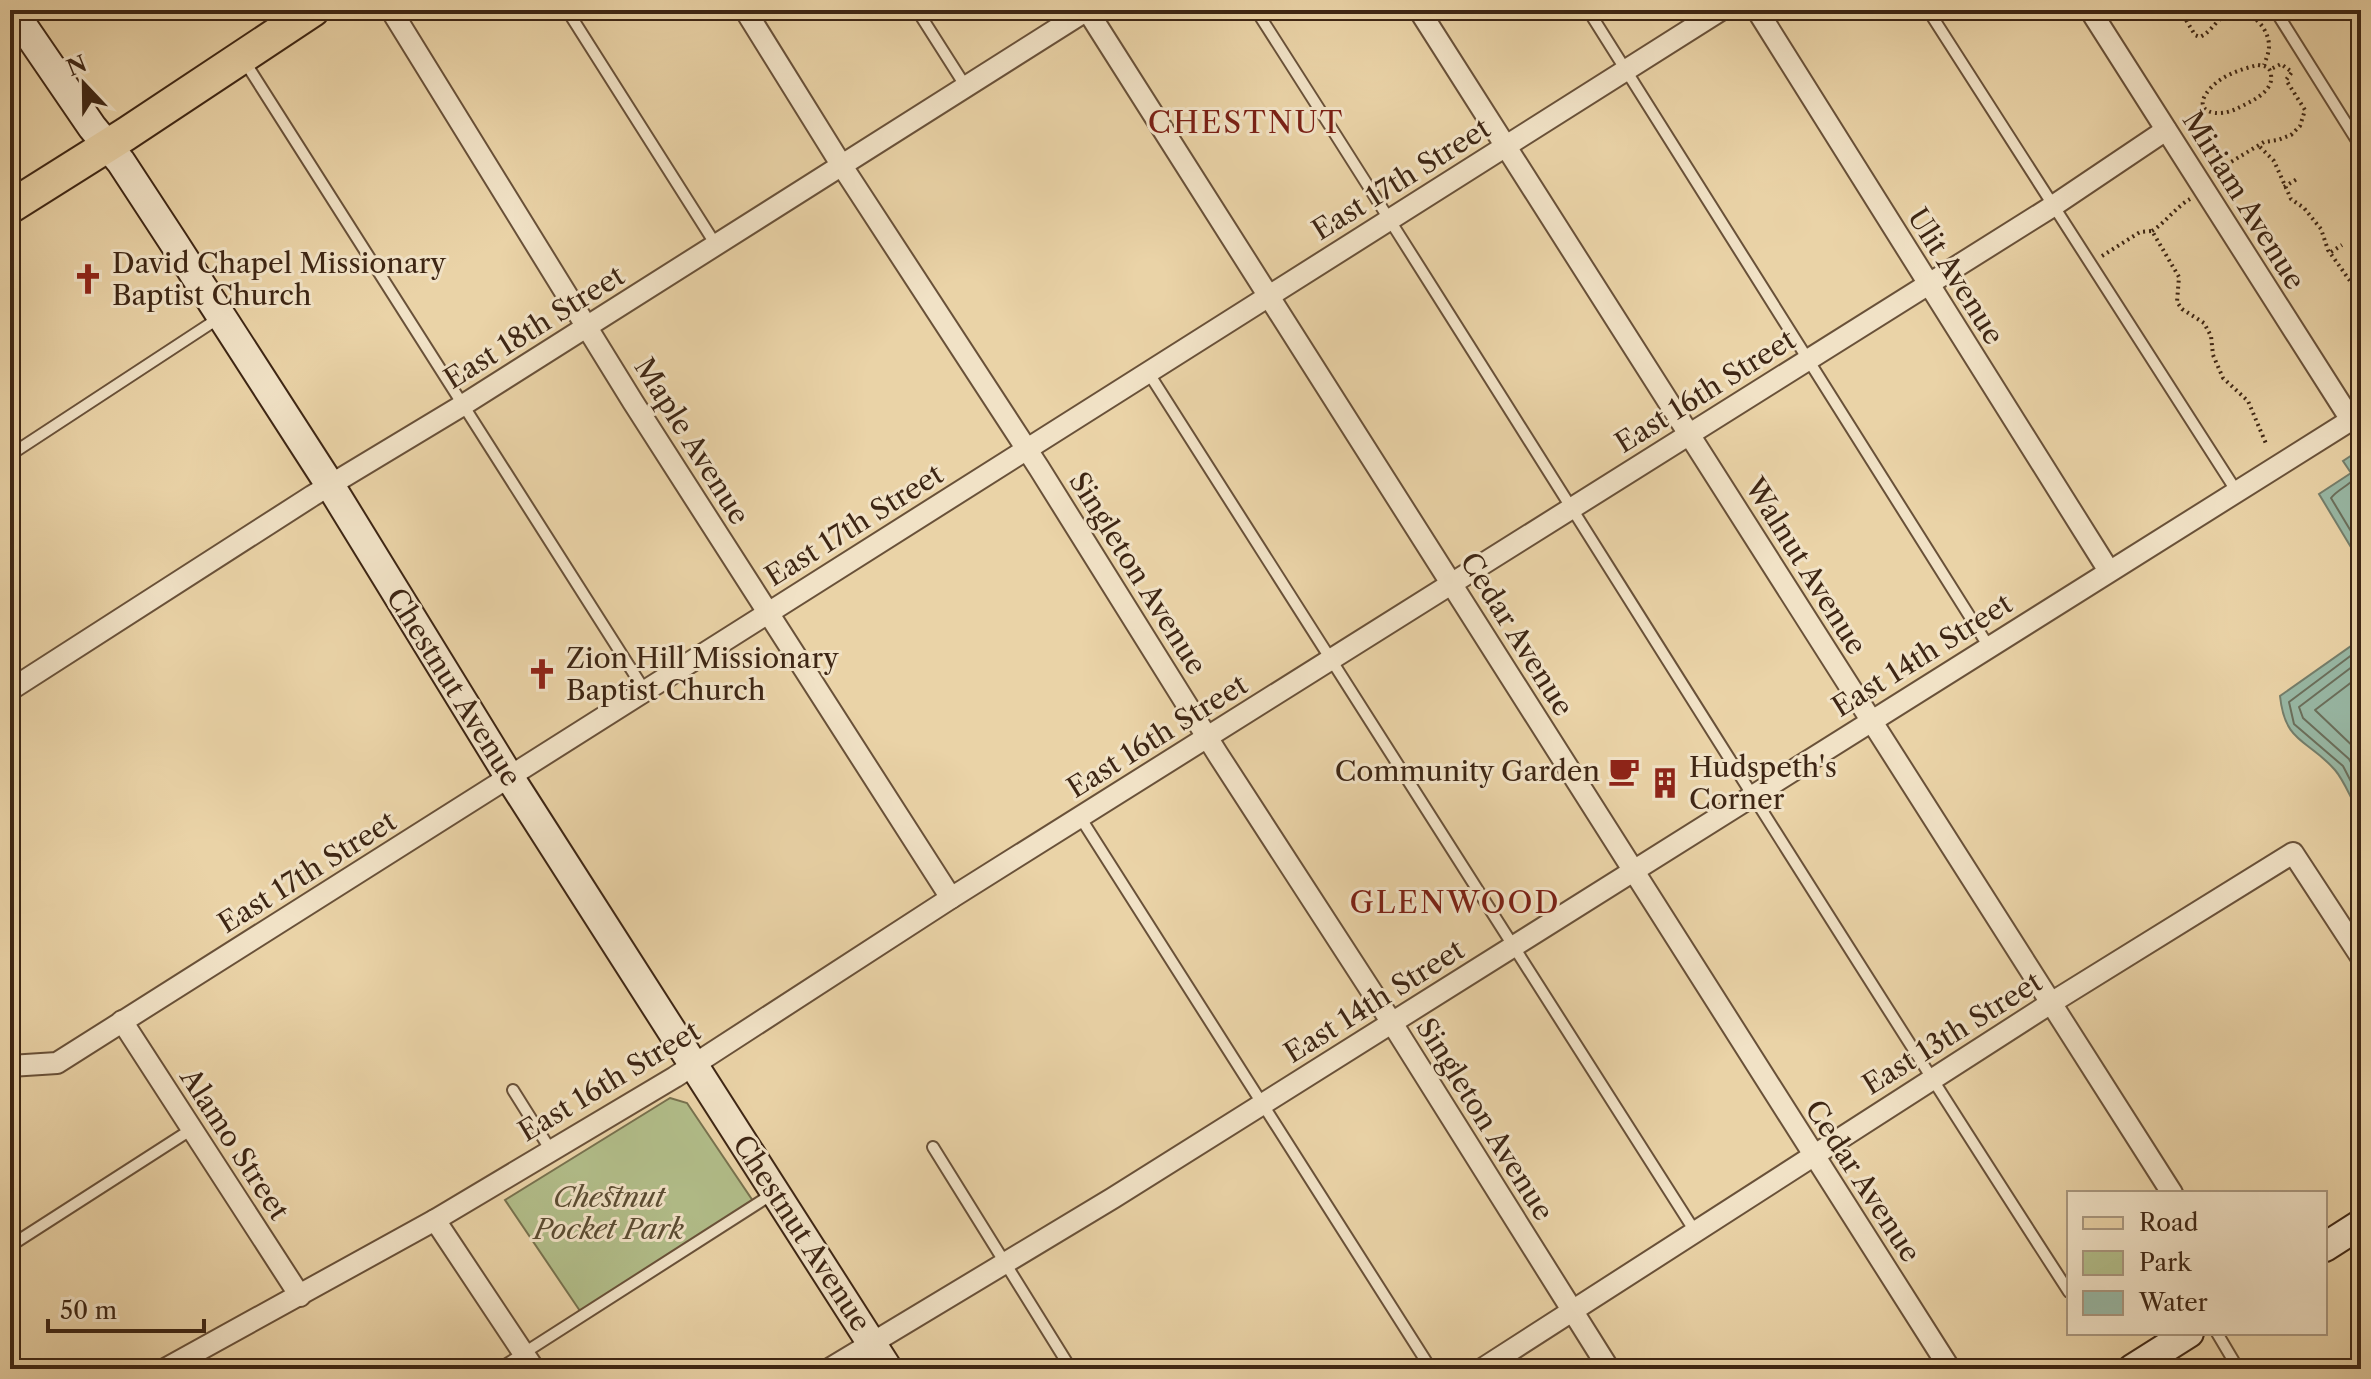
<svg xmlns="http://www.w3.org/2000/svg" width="2371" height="1379" font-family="'Libre Caslon Text',serif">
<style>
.green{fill:#b2be8a;stroke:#78724f;stroke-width:2}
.water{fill:#98b8a5;stroke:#747e6b;stroke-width:2}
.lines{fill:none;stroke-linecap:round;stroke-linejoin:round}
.shore{stroke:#6b6f5c;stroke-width:2}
.lane-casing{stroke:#695139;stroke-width:14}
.street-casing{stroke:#695139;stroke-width:24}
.secondary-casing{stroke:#3e2614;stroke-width:32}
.primary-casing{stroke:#3e2614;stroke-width:36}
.path{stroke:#3e2614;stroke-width:4;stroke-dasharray:2 4;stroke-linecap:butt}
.lane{stroke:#f1e2c6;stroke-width:10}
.street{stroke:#f1e2c6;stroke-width:20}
.secondary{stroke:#f1e2c6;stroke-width:28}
.primary{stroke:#ead3a7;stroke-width:32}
.labels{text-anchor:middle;stroke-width:6;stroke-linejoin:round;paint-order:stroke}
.street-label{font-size:28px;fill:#3e2614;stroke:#f1e2c6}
.poi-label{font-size:28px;fill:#3e2614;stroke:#f1e2c6;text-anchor:start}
.park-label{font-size:28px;font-style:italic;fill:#5b4c32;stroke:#f1e2c6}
.neighbourhood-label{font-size:30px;letter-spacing:2px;fill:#7a1f14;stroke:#f1e2c6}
</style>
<rect width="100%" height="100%" fill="#ead3a7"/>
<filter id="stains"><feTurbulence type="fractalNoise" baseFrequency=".0025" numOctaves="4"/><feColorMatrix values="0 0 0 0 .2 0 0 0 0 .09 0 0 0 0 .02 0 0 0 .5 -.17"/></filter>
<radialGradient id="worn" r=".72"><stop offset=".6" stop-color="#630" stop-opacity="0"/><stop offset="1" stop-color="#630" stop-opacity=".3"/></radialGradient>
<!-- green -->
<path class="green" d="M670,1098l17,5 66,98 -173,110 -75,-111z"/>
<!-- water -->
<g class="water">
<path d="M2361,449v115l-42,-70 32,-21 -8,-12z"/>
<path d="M2361,639v176c-10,-14 -15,-32 -26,-45 -27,-31 -50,-26 -55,-74z"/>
</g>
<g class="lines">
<!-- shore -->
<g class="shore">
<path d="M2361,459l-5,4c6,20 -15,22 -25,35l30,50"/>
<path d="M2361,648l-72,54 5,22 49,42 18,35"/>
<path d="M2361,660l-62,47 4,11 46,41 12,21"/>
<path d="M2361,675l-46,35 46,44"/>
</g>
<defs>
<g id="lane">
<path d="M567,10l149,235"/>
<path d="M917,10l49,77"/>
<path d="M1256,10c273,426 538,857 813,1282"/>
<path d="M1588,10l401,637"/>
<path d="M1928,10l309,482"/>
<path d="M2275,10l86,137"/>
<path d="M245,62l400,629"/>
<path d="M1148,372l548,861"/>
<path d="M10,455l209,-137"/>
<path d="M1080,817l351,552"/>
<path d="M513,1090l37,59"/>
<path d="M933,1147l138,222"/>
<path d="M10,1246l182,-117"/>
<path d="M2217,1333l19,32 -8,4"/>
<path d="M499,1369l275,-176"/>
</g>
<g id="street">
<path d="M391,10l242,392 318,496"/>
<path d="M745,10l97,156 197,302 178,285 175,270 217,346"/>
<path d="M1087,10l863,1359"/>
<path d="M1419,10l753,1183"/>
<path d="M1757,10l352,561"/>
<path d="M10,690l302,-194 151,-91 624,-395"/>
<path d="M122,1021l178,275"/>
<path d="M10,1066l47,-3 1664,-1053"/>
<path d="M435,1220l99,149"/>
<path d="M165,1369l270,-149 240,-143 276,-179 1102,-692 113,-76"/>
<path d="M829,1369l284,-171 1238,-778 -261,-410"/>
<path d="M1482,1369l569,-366 242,-150 68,104"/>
</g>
<g id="secondary">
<path d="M12,10l80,117 29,35 53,81 156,242 180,293 378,591"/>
<path d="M2325,1247l36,-23"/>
<path d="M2132,1369l57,-36"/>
</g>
<path id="primary" d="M10,207l116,-73 187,-124"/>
</defs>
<!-- lane casing -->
<use href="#lane" class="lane-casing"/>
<!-- street casing -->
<use href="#street" class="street-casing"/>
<!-- secondary casing -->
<use href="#secondary" class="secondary-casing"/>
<!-- primary casing -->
<use href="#primary" class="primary-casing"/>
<!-- path -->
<g class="path">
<path d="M2180,10l15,25 5,2c13,-6 17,-20 30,-24 19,-6 39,14 39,33 0,7 -3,13 -5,19"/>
<path d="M2258,65c8,1 12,2 13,10 3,17 -21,27 -33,33 -20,11 -48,4 -29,-18 11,-14 32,-21 49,-25z"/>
<path d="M2186,120l20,-12"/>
<path d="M2260,147l14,14 17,38 13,9 17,21 7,21 30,42 3,10"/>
<path d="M2216,171l48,-29 14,-2 13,-5 9,-9 5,-16 -19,-30 6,-8 -11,-8 -12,6"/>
<path d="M2284,187l13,-8"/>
<path d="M2152,231c14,-9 23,-23 38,-32"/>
<path d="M2331,252l11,-7"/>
<path d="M2102,256l38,-24 12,-1 27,46 -2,25 5,7 22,14 7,13 2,19 10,23 25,23 19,45"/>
</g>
<!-- lane -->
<use href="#lane" class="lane"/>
<!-- street -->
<use href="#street" class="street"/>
<!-- secondary -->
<use href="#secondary" class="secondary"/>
<!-- primary -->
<use href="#primary" class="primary"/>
</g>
<!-- icons -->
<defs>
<symbol id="church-bare" viewBox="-9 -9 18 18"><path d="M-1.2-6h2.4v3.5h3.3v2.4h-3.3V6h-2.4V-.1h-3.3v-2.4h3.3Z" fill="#8f2418" stroke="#f1e2c6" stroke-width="2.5" paint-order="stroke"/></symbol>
<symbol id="cafe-bare" viewBox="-9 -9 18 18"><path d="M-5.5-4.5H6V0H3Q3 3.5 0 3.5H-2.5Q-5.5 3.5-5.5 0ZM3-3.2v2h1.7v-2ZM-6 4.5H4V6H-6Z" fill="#8f2418" stroke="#f1e2c6" stroke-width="2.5" paint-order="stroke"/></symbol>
<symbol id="building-bare" viewBox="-9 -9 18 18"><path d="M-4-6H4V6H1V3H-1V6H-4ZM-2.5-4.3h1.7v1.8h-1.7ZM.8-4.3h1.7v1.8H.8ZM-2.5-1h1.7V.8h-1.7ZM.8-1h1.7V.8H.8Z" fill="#8f2418" stroke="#f1e2c6" stroke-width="2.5" paint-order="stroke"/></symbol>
</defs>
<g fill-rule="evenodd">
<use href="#church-bare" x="66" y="257" width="44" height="44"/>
<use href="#church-bare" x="520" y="652" width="44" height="44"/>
<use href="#cafe-bare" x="1602" y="749" width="44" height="44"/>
<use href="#building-bare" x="1643" y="761" width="44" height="44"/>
</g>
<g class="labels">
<!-- street labels -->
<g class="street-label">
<text transform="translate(1401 179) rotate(-32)" y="10">East 17th Street</text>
<text transform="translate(2244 200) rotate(58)" y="10">Miriam Avenue</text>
<text transform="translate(1956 276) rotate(58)" y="10">Ulit Avenue</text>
<text transform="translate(534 327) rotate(-32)" y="10">East 18th Street</text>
<text transform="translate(1705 391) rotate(-32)" y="10">East 16th Street</text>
<text transform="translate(692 441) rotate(58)" y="10">Maple Avenue</text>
<text transform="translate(854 525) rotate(-32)" y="10">East 17th Street</text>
<text transform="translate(1806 566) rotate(58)" y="10">Walnut Avenue</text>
<text transform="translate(1138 573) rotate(58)" y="10">Singleton Avenue</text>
<text transform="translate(1517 634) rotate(58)" y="10">Cedar Avenue</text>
<text transform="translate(1922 655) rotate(-32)" y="10">East 14th Street</text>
<text transform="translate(454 687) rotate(58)" y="10">Chestnut Avenue</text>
<text transform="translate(1157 736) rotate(-32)" y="10">East 16th Street</text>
<text transform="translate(307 872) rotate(-32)" y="10">East 17th Street</text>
<text transform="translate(1374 1001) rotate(-32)" y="10">East 14th Street</text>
<text transform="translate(1952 1033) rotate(-32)" y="10">East 13th Street</text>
<text transform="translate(609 1081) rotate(-31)" y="10">East 16th Street</text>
<text transform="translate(1485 1119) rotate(58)" y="10">Singleton Avenue</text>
<text transform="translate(235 1144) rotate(57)" y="10">Alamo Street</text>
<text transform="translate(1863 1181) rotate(57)" y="10">Cedar Avenue</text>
<text transform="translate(802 1233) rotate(57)" y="10">Chestnut Avenue</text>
</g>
<!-- poi labels -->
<g class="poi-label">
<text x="112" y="273">David Chapel Missionary<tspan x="112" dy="32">Baptist Church</tspan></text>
<text x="566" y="668">Zion Hill Missionary<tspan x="566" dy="32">Baptist Church</tspan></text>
<text x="1689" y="777">Hudspeth's<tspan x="1689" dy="32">Corner</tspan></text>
<text x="1600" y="781" text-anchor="end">Community Garden</text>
</g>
<!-- park labels -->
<g class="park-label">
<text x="609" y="1207">Chestnut<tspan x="609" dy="32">Pocket Park</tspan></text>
</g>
<!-- neighbourhood labels -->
<g class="neighbourhood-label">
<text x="1246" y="133">CHESTNUT</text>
<text x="1455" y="913">GLENWOOD</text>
</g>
</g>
<!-- margin -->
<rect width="2371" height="1379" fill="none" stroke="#ead3a7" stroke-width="40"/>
<rect x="12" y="12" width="2347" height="1355" fill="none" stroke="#3e2614" stroke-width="4"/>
<rect x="20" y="20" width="2331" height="1339" fill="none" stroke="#3e2614" stroke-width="2"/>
<!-- legend -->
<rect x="2067" y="1191" width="260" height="144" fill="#f1e2c6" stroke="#a9977f" stroke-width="2"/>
<rect x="2083" y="1217" width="40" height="12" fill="#ead3a7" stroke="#a9977f" stroke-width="2"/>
<text x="2139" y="1231" font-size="24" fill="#3e2614">Road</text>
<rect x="2083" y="1251" width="40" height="24" fill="#b2be8a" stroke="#a9977f" stroke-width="2"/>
<text x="2139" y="1271" font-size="24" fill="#3e2614">Park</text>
<rect x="2083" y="1291" width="40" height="24" fill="#98b8a5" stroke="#a9977f" stroke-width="2"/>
<text x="2139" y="1311" font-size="24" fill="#3e2614">Water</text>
<!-- north arrow -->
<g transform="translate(84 84) rotate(338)" stroke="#f1e2c6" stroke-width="6" paint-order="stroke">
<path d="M0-6L14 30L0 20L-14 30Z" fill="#3e2614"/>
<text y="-12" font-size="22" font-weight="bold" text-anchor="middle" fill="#3e2614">N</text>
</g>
<!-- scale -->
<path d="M48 1319v12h156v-12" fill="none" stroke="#3e2614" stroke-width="4"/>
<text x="60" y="1319" font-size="24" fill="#3e2614" stroke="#f1e2c6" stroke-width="6" paint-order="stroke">50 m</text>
<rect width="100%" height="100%" filter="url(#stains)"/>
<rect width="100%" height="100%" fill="url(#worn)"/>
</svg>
